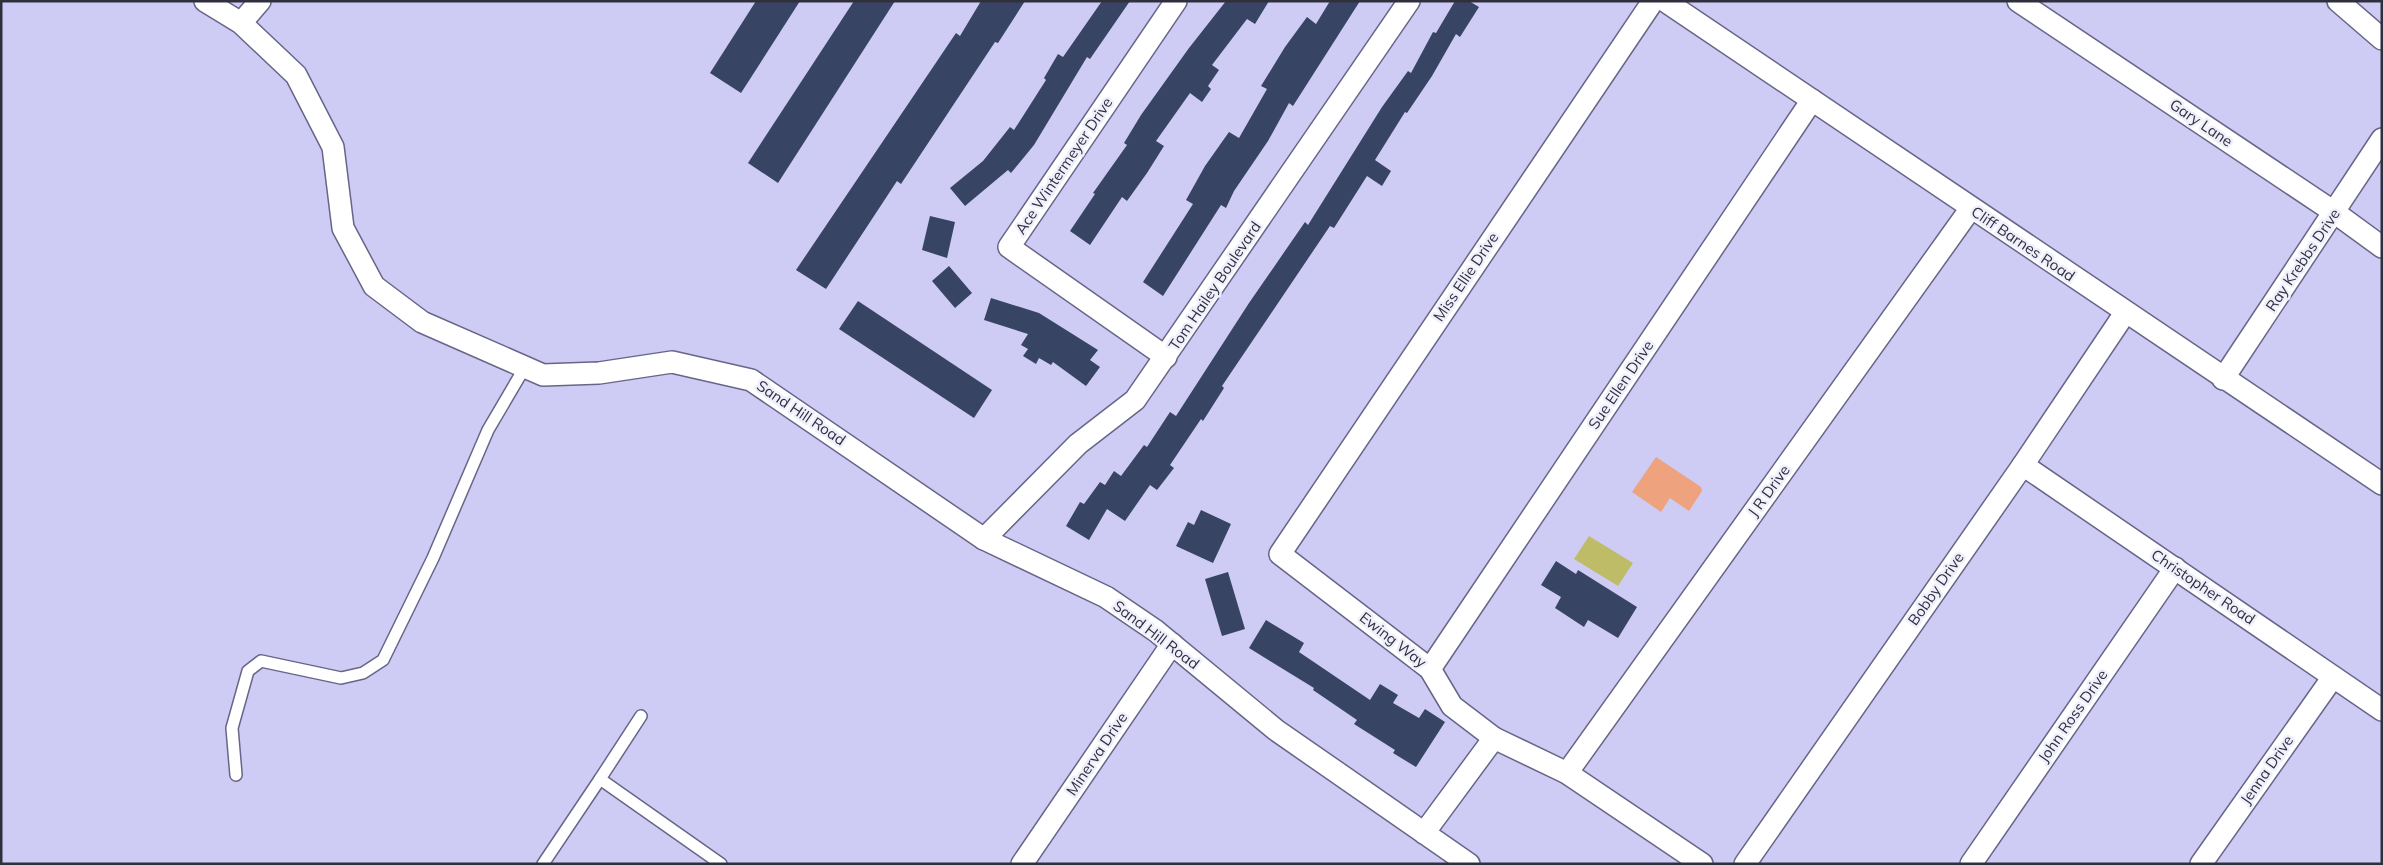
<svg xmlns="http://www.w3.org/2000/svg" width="2383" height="865" font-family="Mulish,sans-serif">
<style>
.green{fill:#eea27d}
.water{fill:#bfbc67}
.building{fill:#384463}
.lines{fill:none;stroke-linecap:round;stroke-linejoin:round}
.service-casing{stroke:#676588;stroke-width:14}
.minor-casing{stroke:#676588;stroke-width:24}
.service{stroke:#fff;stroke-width:11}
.minor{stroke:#fff;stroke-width:21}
.labels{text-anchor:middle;stroke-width:5;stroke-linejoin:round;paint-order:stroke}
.street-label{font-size:15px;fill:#302f3e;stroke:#f0f0fd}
</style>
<rect width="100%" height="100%" fill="#ceccf4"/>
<!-- green -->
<path class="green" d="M1656,457l45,30 1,4 -13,20 -19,-13 -9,14 -29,-20z"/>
<!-- water -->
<path class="water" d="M1589,536l44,27 -15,23 -44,-27z"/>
<!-- building -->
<g class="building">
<path d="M756,1h44l-59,92 -31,-20z"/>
<path d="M854,1h41l-117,182 -30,-20z"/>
<path d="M981,1h44l-27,42 -3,-1 -94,142 -4,-3 -71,108 -30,-19 160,-237 4,3z"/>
<path d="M1102,1h28l-40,58 -3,-2 -53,88 -23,28 -3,-3 -43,36 -15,-18 33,-27 27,-34 4,3 32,-50 -2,-2 14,-24 5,3z"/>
<path d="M1226,1h43l-14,23 -8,-5 -35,46 7,5 -11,16 3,3 -9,13 -12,-9 -34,48 8,5 -17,27 -20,28 -5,-4 -32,48 -20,-14 25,-37 -2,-1 34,-48 -3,-2 17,-28 48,-67z"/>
<path d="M1330,1h30l-67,105 -4,-3 -21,38 -34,50 -8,17 -5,-3 -58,91 -20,-14 50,-78 -7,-4 19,-34 24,-34 10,6 28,-49 -6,-3 24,-39 22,-30 9,7z"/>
<path d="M1455,1h14l10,6 -19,30 -4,-3 -24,42 -25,37 -2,-1 -30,48 16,11 -9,15 -15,-10 -33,52 -4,-2 -108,160 2,2 -21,33 -2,-2 -31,46 4,3 -17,22 -7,-5 -25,36 -18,-12 -18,31 -23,-14 14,-24 4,2 16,-22 5,3 9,-14 7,5 23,-31 3,2 23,-35 6,4 73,-113 56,-81 3,3 74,-118 26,-36 3,2 22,-41 3,1z"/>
<path d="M930,216l25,6 -8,36 -25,-8z"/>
<path d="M949,266l23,27 -17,15 -23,-27z"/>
<path d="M991,298l48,15 59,37 -8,10 10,7 -14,19 -33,-24 -2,3 -12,-7 -3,6 -13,-8 5,-7 -7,-4 7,-11 -44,-14z"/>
<path d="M858,301l134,89 -18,28 -135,-89z"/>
<path d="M1201,510l30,14 -18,39 -37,-17 12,-24 6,3z"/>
<path d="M1556,561l20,13 2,-4 59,37 -19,31 -30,-18 -4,7 -29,-19 6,-11 -20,-12z"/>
<path d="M1228,572l17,57 -23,7 -17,-57z"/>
<path d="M1266,620l38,23 -5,9 71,48 10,-16 18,11 -5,8 26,15 6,-9 20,13 -29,45 -23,-14 2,-3 -41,-26 3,-4 -44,-30 1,-2 -65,-40z"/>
</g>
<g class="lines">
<defs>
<g id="service">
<path d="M236,775l-4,-47 16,-57 13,-10 80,17 22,-5 20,-13 50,-102 55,-128 37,-63"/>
<path d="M600,779l41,-63"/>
<path d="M543,864l57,-85 121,85"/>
</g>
<g id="minor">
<path d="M205,1l36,22 55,52 37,72 10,81 31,58 48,36 121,53 56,-2 73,-11 79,18 233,159 122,58 50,34 120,99 193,134"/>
<path d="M1653,1l-373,553 150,115 22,37 42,32 73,35 135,91"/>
<path d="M1665,1l717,483"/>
<path d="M2018,1l316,211 48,35"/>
<path d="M2338,1l44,38"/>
<path d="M241,23l19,-22"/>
<path d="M1166,357l-157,-110 167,-246"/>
<path d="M2223,379l159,-240"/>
<path d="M2023,465l359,245"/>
<path d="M984,539l94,-95 57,-44 274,-399"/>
<path d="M1430,669l382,-569"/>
<path d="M1567,773l404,-565"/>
<path d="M1424,833l70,-95"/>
<path d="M1022,864l150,-220"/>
<path d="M1745,864l278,-399 102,-152"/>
<path d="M1971,864l204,-296"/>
<path d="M2201,864l132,-187"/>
</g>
</defs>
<!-- service casing -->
<use href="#service" class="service-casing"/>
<!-- minor casing -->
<use href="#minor" class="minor-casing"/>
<!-- service -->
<use href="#service" class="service"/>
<!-- minor -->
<use href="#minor" class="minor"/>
</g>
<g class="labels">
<!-- street labels -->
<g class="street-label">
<text transform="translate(2201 123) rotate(34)" y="5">Gary Lane</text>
<text transform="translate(1064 166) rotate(-56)" y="5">Ace Wintermeyer Drive</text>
<text transform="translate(2023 244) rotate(34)" y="5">Cliff Barnes Road</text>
<text transform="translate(2303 260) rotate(-56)" y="5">Ray Krebbs Drive</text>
<text transform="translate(1466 277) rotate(-56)" y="5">Miss Ellie Drive</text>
<text transform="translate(1215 286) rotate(-56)" y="5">Tom Hailey Boulevard</text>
<text transform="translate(1621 385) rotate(-56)" y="5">Sue Ellen Drive</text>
<text transform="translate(801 413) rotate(34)" y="5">Sand Hill Road</text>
<text transform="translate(1769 491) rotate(-54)" y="5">J R Drive</text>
<text transform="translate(2203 587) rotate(34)" y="5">Christopher Road</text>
<text transform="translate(1936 589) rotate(-55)" y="5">Bobby Drive</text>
<text transform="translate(1156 635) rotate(37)" y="5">Sand Hill Road</text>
<text transform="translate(1393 640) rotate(38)" y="5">Ewing Way</text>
<text transform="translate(2073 716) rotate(-55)" y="5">John Ross Drive</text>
<text transform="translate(1097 754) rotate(-56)" y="5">Minerva Drive</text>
<text transform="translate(2267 770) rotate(-55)" y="5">Jenna Drive</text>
</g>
</g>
<!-- border -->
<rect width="2383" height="865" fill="none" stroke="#302f3e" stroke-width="5"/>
</svg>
